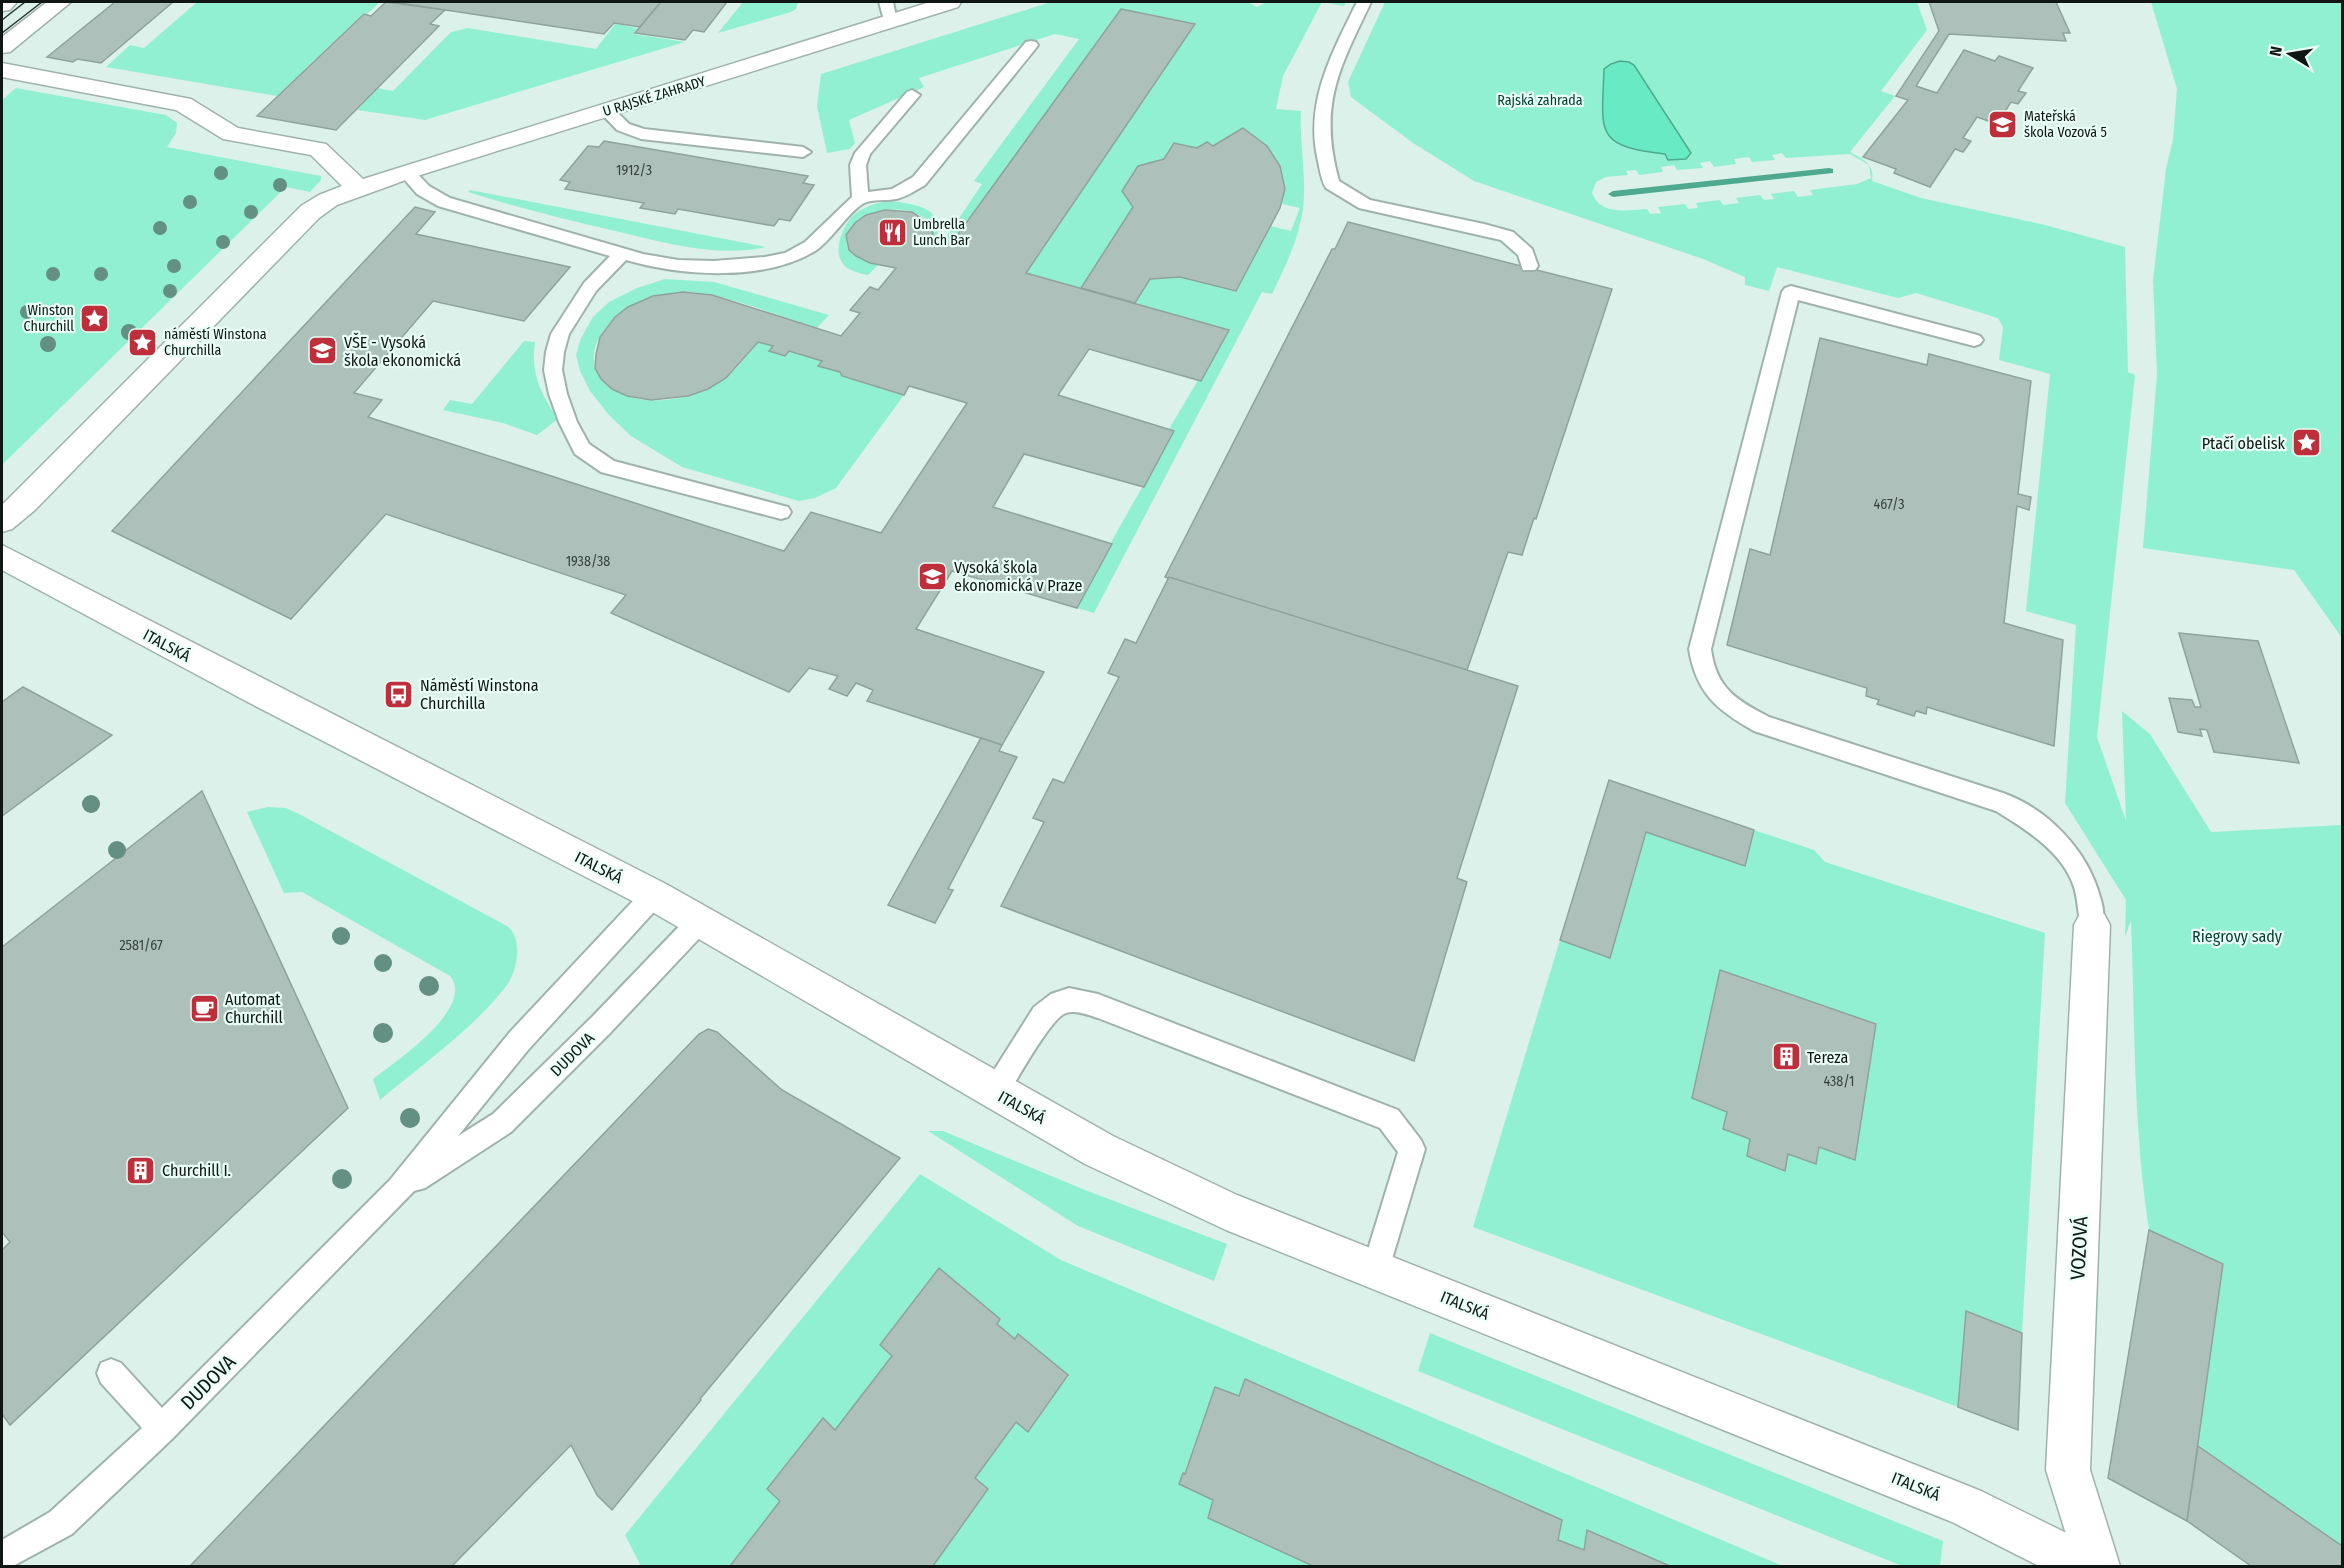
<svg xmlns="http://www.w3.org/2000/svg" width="2344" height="1568" font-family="'Fira Sans Condensed',sans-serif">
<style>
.green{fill:#92f0d2;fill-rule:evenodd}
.water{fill:#68eac4;stroke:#4daa8f;stroke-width:1.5}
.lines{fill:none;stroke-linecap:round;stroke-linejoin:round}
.stream{fill:#4daa8f;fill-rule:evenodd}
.building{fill:#adc1ba;stroke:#8fa39c;stroke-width:1.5}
.lane-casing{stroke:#9fb3ac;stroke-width:4}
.street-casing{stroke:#9fb3ac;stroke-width:3}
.secondary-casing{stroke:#9fb3ac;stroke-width:3}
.lane{fill:#fff;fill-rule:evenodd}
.street{fill:#fff;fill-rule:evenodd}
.secondary{fill:#fff;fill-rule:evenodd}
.tram{stroke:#2a3330;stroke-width:1.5}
.tree{fill:#648f83}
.labels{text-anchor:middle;stroke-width:4.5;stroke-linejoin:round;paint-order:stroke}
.far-street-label{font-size:14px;fill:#0f1614;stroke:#e9fef6}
.far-park-label{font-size:14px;fill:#013f30;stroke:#e9fef6}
.far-poi-label{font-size:14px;fill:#0f1614;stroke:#e9fef6;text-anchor:start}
.number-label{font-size:14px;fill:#36413e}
.poi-label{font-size:16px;fill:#0f1614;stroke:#e9fef6;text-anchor:start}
.street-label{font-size:16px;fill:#0f1614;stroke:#e9fef6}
.park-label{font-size:16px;fill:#013f30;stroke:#e9fef6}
.near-street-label{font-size:20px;fill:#0f1614;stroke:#e9fef6}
</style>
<rect width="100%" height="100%" fill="#dcf1e9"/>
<!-- green -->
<g class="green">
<path d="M197,2h183l-13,12 -3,-1 -87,83 -171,-29 24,-22 14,3z"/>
<path d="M743,2h55l-2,7 -5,3 -73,21z"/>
<path d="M1051,2h197l9,5 10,-5h79l-2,4 -22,-4 -39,74 -7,33 25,2c-2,32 6,65 2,97 -4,31 -18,59 -31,86l-10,-2 -168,321 -17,-5 35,-63 -2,-1 64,-113 -5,-2 59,-99 -93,-27 15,-24 30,-2 56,14 35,-65 20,5 9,-23 -18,-4c5,-39 -9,-55 -39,-76l-30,18 -16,2 -23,-5 -93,145 -55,-15 168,-249 -73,-15 -170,235 -19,-5c8,-42 -90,-39 -85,7l9,10 22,9 -10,10c-9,-2 -19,-4 -25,-11 -11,-13 0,-40 12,-50 8,-6 21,-12 31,-12 10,-1 22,1 32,4 18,5 21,15 19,31l8,2 37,-55 -8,-3 105,-142 -24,-5 -136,44 5,9 -75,33 6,23 -5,6 -23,4 -10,-47 4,-32z"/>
<path d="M1385,2h532l10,28 -46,61 14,5 -45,56c13,7 25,12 22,29l49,17 124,27 80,22 3,125 7,3 -38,362 29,84 -4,-110 28,23 61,98 131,-7v741h-91l-64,-45 36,-256 -74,-35c-16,-103 -14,-207 -18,-310l-6,17 1,-37 -61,-97 11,-178 -50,-14 24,-237 -51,-14 4,-33 -5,-9 -82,-25 -18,5 -121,-31 -8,24 -24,-6v-8l-42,-18 -229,-78 -61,-38 -62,-46 -3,-15zM1782,153l4,5 64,-4 19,11 2,13 -14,6 -47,6 3,5 -15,2 -4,-6 -23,3 3,5 -10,1 -4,-5 -24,3 3,5 -16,2 -3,-5 -24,3 2,5 -10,1 -3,-5 -27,3 3,6 -11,1 -3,-5c-20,1 -46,7 -55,-16l4,-11 10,-5 22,-2 -2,-4 10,-1 3,5 24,-3 -2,-5 13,-2 3,5 26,-2 -3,-5 10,-2 4,6 22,-3 -2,-5 15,-2 3,5 23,-2 -3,-5z"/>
<path d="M2151,2h191v636l-48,-68 -151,-22 14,-174 -4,-94 13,-111 7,-30 4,-50z"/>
<path d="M615,24l22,4 -3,6 51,8 -260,78 -68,-10 21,-22 15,3 58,-59 17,-4 128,21z"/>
<path d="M16,88l150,27 11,8 -1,10 -9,14 154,29v4l-11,12 -24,-5 -284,278v-365z"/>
<path d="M470,190l296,57c-52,11 -104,-5 -155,-17 -48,-11 -95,-23 -143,-38z"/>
<path d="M665,279l49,3 115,33 -12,13c-35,-11 -97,-36 -132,-36 -36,0 -100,30 -90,76 2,7 8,13 14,18 29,25 86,14 115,-7 13,-9 23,-25 34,-37l15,4 -3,5 15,5 4,-5 33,10 -4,5 22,6 2,4 62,19 -68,93 -21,10 -16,3 -117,-34 -51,-31 -22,-21 -19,-24 -10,-20 -4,-16 5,-17 12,-21 16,-15 28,-14z"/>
<path d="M524,341l11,1c-5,30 6,53 23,77l-21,16 -34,-12 -60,-13 7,-10 22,4z"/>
<path d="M268,807l18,1 13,6 208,112c16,12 11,43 0,59 -30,41 -87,81 -127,115l-7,-21c22,-17 103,-71 77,-103l-148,-84 -18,1 -37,-81z"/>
<path d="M1754,830l60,20 11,12 220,71 -23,400 -56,-22 -8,96 -485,-180 87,-287 50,18 36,-126 99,34zM1720,970l156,54 -21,136 -36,-13 -3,17 -28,-10 -3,17 -38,-15 3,-17 -27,-10 4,-17 -35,-14z"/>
<path d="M928,1131h15l142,59 142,54 -13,37 -136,-55z"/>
<path d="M920,1174l141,86 722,306h-113l-83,-35 -3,19 -26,-10 4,-20 -317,-141 -6,17 -24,-8 -30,86h-2l-4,10 34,16 -5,18 105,48h-380l55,-77 -13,-11 41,-56 13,10 39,-57 -49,-40 -4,4 -18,-15 3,-5 -61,-51 -59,76 12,12 -57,74 -13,-12 -55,70 13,13 -50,65h-89l-16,-31z"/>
<path d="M1430,1333l513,208 -3,25h-38l-484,-195z"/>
</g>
<!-- water -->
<path class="water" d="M1620,61l9,1 5,3 57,88 -5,6 -18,1 -3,-6c-72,-8 -63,-22 -61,-85l7,-5z"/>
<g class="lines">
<!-- stream -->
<path class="stream" d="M1829,168l4,1v4l-220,24 -5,-3 5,-3z"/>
</g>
<!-- building -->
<g class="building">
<path d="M115,2h58l-72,61 -24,-4 -4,3 -26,-5z"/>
<path d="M386,2l59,8 -15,14 9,2 -103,104 -79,-14 107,-102 7,2z"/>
<path d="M393,2h268l-21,25 -26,-4 -10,11z"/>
<path d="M661,2h66l-23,30 -11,-2 -8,10 -50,-7z"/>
<path d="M1929,2h127l14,31h-7l3,8 -117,-7 -33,52 21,7 27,-43 31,11 4,-5 34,12 -15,23 8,2 -8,11 -7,-2 -14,22 -20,-7 -14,21 8,3 -8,11 -8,-3 -25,38 -36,-14 2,-4 -33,-12 45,-57 -12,-4 43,-65z"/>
<path d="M1121,9l74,15 -169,249 203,57 -28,51 -112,-32 -31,46 116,36 -30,56 -120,-33 -31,53 119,37 -35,64 -125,-37 -36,58 128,43 -42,73 -135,-44 6,-11 -17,-7 -9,13 -18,-7 9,-13 -29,-8 -20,24 -178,-79 15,-18 -240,-81 -95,105 -179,-88 303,-324 20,5 -19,22 154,33 -46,54 -91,-20 -79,92 28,7 -14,17 416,134 27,-39 70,21 86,-130 -58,-17 -5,9 -62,-19 -2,-4 -22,-6 4,-5 -33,-10 -4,5 -16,-5 4,-5 -15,-4 -32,36 -18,11 -20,7 -37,4 -24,-4 -15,-7 -11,-10 -6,-11 1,-14 4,-17 15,-20 13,-10 25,-11 30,-4 29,3 129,41 19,-23 -10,-3 20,-23 8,3 18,-22 -26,-5 -14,-7 -7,-6 -3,-15 9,-12 11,-8 19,-5 27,2 17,11 4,10 -1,6 19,5z"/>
<path d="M1243,128l24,18 13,20 5,23 -5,19 -44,83 -56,-14 -30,2 -15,24 -54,-15 52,-81 -11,-16 16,-25 26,-7 10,-16 23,5 10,-6 6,4z"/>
<path d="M604,141l204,35 -5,7 11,2 -24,36 -11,-2 -5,7 -96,-17 -3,5 -35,-6 4,-5 -79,-14 5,-7 -10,-2 28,-34 11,1z"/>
<path d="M1348,222l264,67 -76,230 -2,-1 -12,37 -14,-3 -41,118 -302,-93 167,-328h3z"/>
<path d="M1820,338l107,27 2,-11 102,27 -13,113 13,3 -2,13 -12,-4 -13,117 59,17 -9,106 -127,-39 -1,7 -10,-3 -2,5 -37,-12 2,-4 -13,-4 1,-8 -140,-43 23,-96 20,6z"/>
<path d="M1169,577l349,109 -61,192 10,4 -53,179 -413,-155 43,-84 -11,-4 20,-39 11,4 55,-106 -11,-4 17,-34 11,4z"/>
<path d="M2179,633l79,8 41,122 -85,-11 -7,-22 -7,-1 2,7 -24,-4 -9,-34 23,2 3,7h6z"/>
<path d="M23,687l89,48 -110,81v-114z"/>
<path d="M981,738l21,7 -3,6 18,6 -69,132 5,1 -18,33 -47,-18z"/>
<path d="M1609,780l145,50 -9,36 -99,-34 -36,126 -50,-18z"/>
<path d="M202,791l146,317 -338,317 -8,-11v-164l8,-8 -8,-10v-285z"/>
<path d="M1720,970l156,54 -21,136 -36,-13 -3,17 -28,-10 -3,17 -38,-15 3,-17 -27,-10 4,-17 -35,-14z"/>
<path d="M708,1029l9,3 65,58 118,68 -200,241 1,1 -89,110 -15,-15 -26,-50 -119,121h-262l509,-532z"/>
<path d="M2149,1230l74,34 -36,257 -79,-43z"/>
<path d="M939,1268l61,51 -3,5 18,15 3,-5 50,41 -40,57 -12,-10 -41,56 13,11 -55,77h-203l50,-65 -13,-12 56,-71 12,12 57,-74 -12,-11z"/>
<path d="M1966,1311l56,22 -4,97 -60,-23z"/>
<path d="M1245,1379l317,141 -4,20 26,10 3,-20 83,36h-357l-105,-48 5,-18 -34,-16 4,-11 2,1 30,-87 24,9z"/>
<path d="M2198,1446l144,100v20h-91l-64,-45z"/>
</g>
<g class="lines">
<defs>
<g id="lane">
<path d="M879,2h14l4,19 -2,3h-10z"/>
<path d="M1357,2h14c-32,67 -53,103 -32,179l31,19 114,24 29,8 19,17 6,17 -3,4h-12l-5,-15 -17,-15 -142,-32 -33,-20c-5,-8 -6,-18 -8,-27 -14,-58 14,-108 39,-159z"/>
<path d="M1031,41l5,1 2,3 -2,3 -111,137c-9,5 -19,12 -29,14 -9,2 -24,0 -32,4 -16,9 -32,37 -49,48 -51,31 -134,25 -189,9l-30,31 -27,43 -5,18 -2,18 5,24 10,28 12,22 25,17 174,46 3,5 -3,5 -7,2 -180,-47 -26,-18 -16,-32 -10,-28 -5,-24 2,-18 5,-18 33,-51 26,-27 -172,-50 -21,-12 -19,-22 8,-5 6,1 17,18 21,12 193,56 35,6 36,1 51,-4 20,-4 20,-11 47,-45 -2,-32 5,-12 52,-61 5,-2 8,5 -50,59 -4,11 2,27 24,-3 21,-12 113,-135z"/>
<path d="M607,106l6,2 16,16 15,5 159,18 8,5 -8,5 -162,-18 -24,-9 -18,-19z"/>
<path d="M1791,286l183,48 6,2 3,4 -3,4 -6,2 -176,-46 -87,349c5,39 25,51 58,68l234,76c45,16 85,58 97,104 4,12 5,25 0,36l-8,3 -8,-3c-7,-14 -5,-31 -10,-46 -11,-35 -49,-58 -78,-76l-242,-80c-37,-21 -58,-38 -65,-82l93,-357 3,-4z"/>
<path d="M654,884l8,3 4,8 -4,8 -134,147 -70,86 35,-22 100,-98 99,-103 8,-3 8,3 4,8 -4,8 -97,103 -100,100 -86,56 -11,3 -242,248 -100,95 -59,32h-11v-26l48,-28 92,-84 -41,-45 -4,-10 4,-10 10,-4 10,4 41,45 228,-228 120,-148 136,-145z"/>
<path d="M1069,988l29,6 300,116 23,30 4,9 -39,130 -10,4 -10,-4 -4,-10 36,-117 -18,-24 -282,-110c-10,-3 -22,-8 -32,-5 -15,4 -52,72 -62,88l-9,4 -9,-4 -4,-9 4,-9 48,-76 17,-13z"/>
</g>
<g id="street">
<path d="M930,2h31l-3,5 -544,170 -77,28 -18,13 -284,292 -23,19 -10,3v-27l299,-299 18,-11 23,-9 -31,-31 -88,-16 -47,-29 -174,-33v-14l189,36 47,29 88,16 37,35z"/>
<path d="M2092,909l12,5 6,11 -20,545 30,96h-44l-30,-96 28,-545 6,-11z"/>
</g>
<g id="secondary">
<path d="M2,2h15l-7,8 -8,1z"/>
<path d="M47,2h24l-61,50 -8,1v-16z"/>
<path d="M2,545l664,339 447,252 124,59 744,296 120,59 6,16h-68l-87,-44 -726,-292 -141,-66 -443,-258 -400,-207 -240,-129z"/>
</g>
</defs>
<!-- lane casing -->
<use href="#lane" class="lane-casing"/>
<!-- street casing -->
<use href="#street" class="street-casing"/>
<!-- secondary casing -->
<use href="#secondary" class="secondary-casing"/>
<!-- lane -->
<use href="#lane" class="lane"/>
<!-- street -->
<use href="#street" class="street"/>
<!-- secondary -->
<use href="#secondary" class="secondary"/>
<!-- tram -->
<g class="tram">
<path d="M2,20l23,-18"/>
<path d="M2,33l40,-31"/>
</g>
</g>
<!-- trees -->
<g class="tree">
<circle cx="221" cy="173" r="7"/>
<circle cx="280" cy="185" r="7"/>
<circle cx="190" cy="202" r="7"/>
<circle cx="251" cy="212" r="7"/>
<circle cx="160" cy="228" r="7"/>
<circle cx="223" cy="242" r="7"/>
<circle cx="174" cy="266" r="7"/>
<circle cx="53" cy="274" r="7"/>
<circle cx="101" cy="274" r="7"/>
<circle cx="170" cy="291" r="7"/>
<circle cx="27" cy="312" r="7"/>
<circle cx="129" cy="332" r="8"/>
<circle cx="48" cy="344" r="8"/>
<circle cx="91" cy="804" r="9"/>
<circle cx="117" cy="850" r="9"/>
<circle cx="341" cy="936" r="9"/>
<circle cx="383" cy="963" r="9"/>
<circle cx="429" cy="986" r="10"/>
<circle cx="383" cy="1033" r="10"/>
<circle cx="410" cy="1118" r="10"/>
<circle cx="342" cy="1179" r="10"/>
</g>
<!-- icons -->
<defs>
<symbol id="school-square" viewBox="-11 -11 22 22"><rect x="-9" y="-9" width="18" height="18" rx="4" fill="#be2e3b" stroke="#e9fef6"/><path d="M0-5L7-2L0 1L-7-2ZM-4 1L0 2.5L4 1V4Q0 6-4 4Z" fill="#fff"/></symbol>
<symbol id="restaurant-square" viewBox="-11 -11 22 22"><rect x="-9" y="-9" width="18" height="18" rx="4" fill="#be2e3b" stroke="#e9fef6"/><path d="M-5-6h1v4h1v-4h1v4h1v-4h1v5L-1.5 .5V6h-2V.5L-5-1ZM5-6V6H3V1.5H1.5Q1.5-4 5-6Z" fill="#fff"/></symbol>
<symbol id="sight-square" viewBox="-11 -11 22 22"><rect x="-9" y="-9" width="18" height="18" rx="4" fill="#be2e3b" stroke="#e9fef6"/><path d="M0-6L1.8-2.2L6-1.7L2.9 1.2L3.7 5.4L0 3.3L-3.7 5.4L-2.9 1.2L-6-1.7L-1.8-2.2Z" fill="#fff"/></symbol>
<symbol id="university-square" viewBox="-11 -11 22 22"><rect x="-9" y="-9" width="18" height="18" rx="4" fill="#be2e3b" stroke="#e9fef6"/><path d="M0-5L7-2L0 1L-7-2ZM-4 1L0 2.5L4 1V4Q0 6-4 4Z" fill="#fff"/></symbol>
<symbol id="bus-square" viewBox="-11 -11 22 22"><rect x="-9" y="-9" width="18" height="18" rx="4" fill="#be2e3b" stroke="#e9fef6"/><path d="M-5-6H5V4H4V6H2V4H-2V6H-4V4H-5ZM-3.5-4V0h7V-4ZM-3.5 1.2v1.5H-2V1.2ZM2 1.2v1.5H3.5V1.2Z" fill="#fff"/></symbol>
<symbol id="cafe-square" viewBox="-11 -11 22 22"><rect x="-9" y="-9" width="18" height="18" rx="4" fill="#be2e3b" stroke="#e9fef6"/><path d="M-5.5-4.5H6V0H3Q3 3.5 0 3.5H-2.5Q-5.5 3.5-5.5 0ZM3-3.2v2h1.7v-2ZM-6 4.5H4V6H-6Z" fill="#fff"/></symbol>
<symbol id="building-square" viewBox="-11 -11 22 22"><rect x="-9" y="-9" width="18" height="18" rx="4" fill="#be2e3b" stroke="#e9fef6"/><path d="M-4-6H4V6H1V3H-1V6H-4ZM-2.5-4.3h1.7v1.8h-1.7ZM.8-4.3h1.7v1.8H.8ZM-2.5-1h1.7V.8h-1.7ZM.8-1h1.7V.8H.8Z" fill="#fff"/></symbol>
</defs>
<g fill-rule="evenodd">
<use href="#school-square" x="1986" y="108" width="33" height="33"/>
<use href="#restaurant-square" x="876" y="216" width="33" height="33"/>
<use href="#sight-square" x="78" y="302" width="33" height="33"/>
<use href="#sight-square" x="126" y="326" width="33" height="33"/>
<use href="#university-square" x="306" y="334" width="33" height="33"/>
<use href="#sight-square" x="2290" y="426" width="33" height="33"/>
<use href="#university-square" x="916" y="560" width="33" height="33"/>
<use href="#bus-square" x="382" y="678" width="33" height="33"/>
<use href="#cafe-square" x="188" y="992" width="33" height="33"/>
<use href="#building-square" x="1770" y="1040" width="33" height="33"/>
<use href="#building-square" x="124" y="1154" width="33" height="33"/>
</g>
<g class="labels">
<!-- far-street labels -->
<g class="far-street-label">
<text transform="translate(654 96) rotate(-17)" y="5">U RAJSKÉ ZAHRADY</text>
</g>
<!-- far-park labels -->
<g class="far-park-label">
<text x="1540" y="105">Rajská zahrada</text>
</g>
<!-- far-poi labels -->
<g class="far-poi-label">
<text x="2024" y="121">Mateřská<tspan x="2024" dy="16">škola Vozová 5</tspan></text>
<text x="913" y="229">Umbrella<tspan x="913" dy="16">Lunch Bar</tspan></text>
<text x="74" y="315" text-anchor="end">Winston<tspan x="74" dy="16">Churchill</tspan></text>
<text x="164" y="339">náměstí Winstona<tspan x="164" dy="16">Churchilla</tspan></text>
</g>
<!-- number labels -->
<g class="number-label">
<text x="634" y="175">1912/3</text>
<text x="1889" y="509">467/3</text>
<text x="588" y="566">1938/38</text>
<text x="141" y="950">2581/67</text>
<text x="1839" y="1086">438/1</text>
</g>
<!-- poi labels -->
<g class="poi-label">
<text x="344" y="348">VŠE - Vysoká<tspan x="344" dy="18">škola ekonomická</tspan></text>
<text x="2285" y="449" text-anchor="end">Ptačí obelisk</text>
<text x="954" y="573">Vysoká škola<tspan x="954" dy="18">ekonomická v Praze</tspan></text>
<text x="420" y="691">Náměstí Winstona<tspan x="420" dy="18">Churchilla</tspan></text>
<text x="225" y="1005">Automat<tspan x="225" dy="18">Churchill</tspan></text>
<text x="1807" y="1063">Tereza</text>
<text x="162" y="1176">Churchill I.</text>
</g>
<!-- street labels -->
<g class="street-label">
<text transform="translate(167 645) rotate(28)" y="6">ITALSKÁ</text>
<text transform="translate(599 867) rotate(27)" y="6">ITALSKÁ</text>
<text transform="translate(572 1054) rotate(-45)" y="6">DUDOVA</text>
<text transform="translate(1022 1107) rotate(29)" y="6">ITALSKÁ</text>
<text transform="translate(1465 1305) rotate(22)" y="6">ITALSKÁ</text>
<text transform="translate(1916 1486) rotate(22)" y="6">ITALSKÁ</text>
</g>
<!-- park labels -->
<g class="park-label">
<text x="2237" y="942">Riegrovy sady</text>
</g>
<!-- near-street labels -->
<g class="near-street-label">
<text transform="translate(2079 1248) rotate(-87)" y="7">VOZOVÁ</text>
<text transform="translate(208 1382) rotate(-45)" y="7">DUDOVA</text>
</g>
</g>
<!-- border -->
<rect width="2344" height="1568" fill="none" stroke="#0f1614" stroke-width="6"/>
<!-- north arrow -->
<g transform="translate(2290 54) rotate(281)" stroke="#e9fef6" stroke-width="4.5" paint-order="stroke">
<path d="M0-4.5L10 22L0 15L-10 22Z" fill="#0f1614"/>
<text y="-9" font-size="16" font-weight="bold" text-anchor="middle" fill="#0f1614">N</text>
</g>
</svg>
